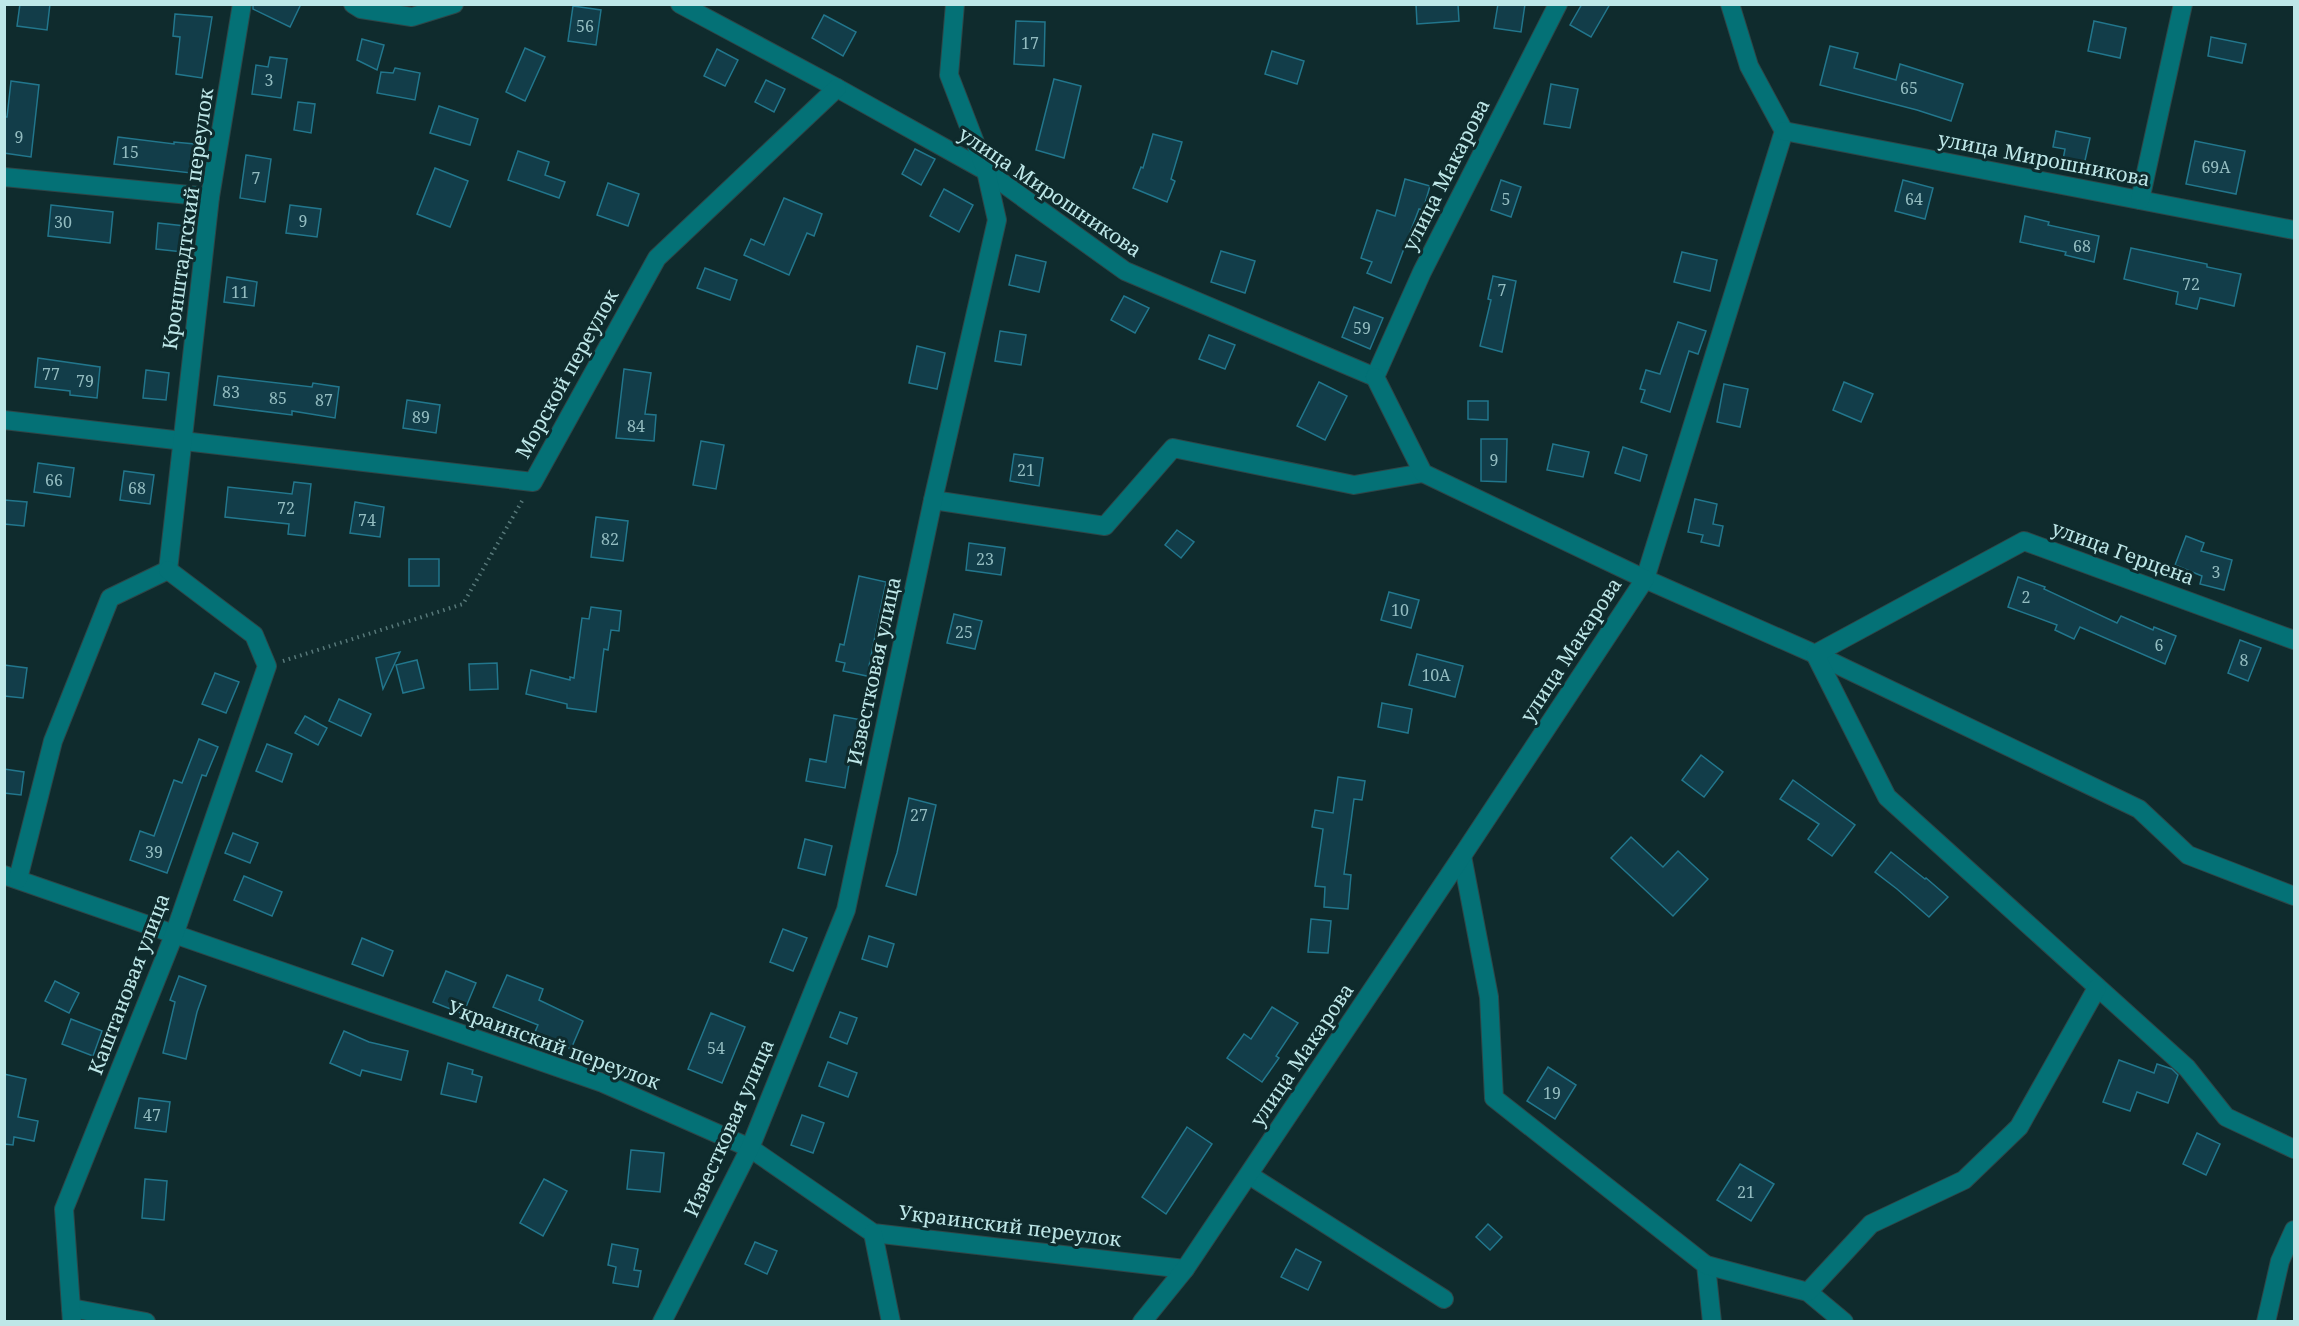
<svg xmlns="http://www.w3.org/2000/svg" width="2299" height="1326" font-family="'Noto Serif',serif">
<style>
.building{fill:#123d49;stroke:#22768c;stroke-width:1.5}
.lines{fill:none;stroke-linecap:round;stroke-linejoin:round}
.minor-casing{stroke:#2e4648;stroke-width:20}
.path{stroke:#58797a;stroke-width:4;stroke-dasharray:1.5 4.5;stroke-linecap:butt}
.minor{stroke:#047176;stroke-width:18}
.labels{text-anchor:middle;stroke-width:6;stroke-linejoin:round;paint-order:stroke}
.number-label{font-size:16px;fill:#93bcc0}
.street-label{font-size:20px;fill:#bee7e8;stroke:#0f2b2d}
</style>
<rect width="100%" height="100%" fill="#0f2b2d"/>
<!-- building -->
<g class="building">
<path d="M20,4h30l-3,26 -30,-4z"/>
<path d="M253,4h48l-11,23 -37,-18z"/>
<path d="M1416,4h42l1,17 -42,3z"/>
<path d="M1498,4h27l-4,28 -27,-4z"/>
<path d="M1582,4h28l-19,33 -21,-12z"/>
<path d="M573,6l28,4 -5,35 -28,-4z"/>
<path d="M175,14l37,3 -10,61 -26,-4 4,-37 -7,-1z"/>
<path d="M824,15l32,17 -13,24 -31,-18z"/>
<path d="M1016,21l29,1 -1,44 -30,-2z"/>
<path d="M2094,21l32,7 -6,30 -32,-7z"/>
<path d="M2211,37l35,7 -4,19 -34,-7z"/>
<path d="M362,39l22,6 -7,25 -20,-10z"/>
<path d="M1830,46l28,7 -4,15 42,12 4,-16 63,20 -12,37 -34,-11 -97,-25z"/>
<path d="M525,48l20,9 -20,44 -19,-9z"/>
<path d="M717,49l21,11 -13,26 -21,-10z"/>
<path d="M1272,51l32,10 -7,23 -32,-10z"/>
<path d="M270,57l17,2 -6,39 -29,-4 4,-29 12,2z"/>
<path d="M395,68l25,5 -5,27 -38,-7 4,-21 12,1z"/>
<path d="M1054,79l27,7 -17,72 -28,-8z"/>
<path d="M766,80l19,9 -11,23 -19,-10z"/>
<path d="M11,81l28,4 -8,72 -27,-4v-36h3z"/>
<path d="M1551,84l27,5 -8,39 -26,-4z"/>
<path d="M298,102l17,2 -4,29 -17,-3z"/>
<path d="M439,106l39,13 -8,26 -40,-12z"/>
<path d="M2056,131l34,7 -6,27 -21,-5 2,-11 -12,-2z"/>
<path d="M1153,134l29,8 -11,37 4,2 -8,21 -34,-14 8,-21 2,1z"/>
<path d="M118,137l56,7v-2l21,2 -4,29 -77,-9z"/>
<path d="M2195,141l50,10 -9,43 -50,-10z"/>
<path d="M915,149l20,10 -14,26 -19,-11z"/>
<path d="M518,151l31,11 -4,13 20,7 -6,16 -51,-18z"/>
<path d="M246,155l25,4 -6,43 -25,-4z"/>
<path d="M435,168l33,13 -18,46 -33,-13z"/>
<path d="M1405,179l25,7 -7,24 -4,-1 -28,74 -24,-10 5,-11 -11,-4 16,-48 18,6z"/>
<path d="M1501,180l20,7 -10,30 -20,-7z"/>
<path d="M1903,180l30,8 -8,31 -30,-8z"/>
<path d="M608,183l31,11 -11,32 -31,-11z"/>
<path d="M944,189l29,16 -14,27 -29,-16z"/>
<path d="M784,198l38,16 -8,22 -7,-3 -18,42 -45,-20 7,-16 13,6z"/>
<path d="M51,205l62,7 -3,31 -62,-7z"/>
<path d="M290,205l31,4 -4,28 -31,-4z"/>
<path d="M2025,216l24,6 -1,3 51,11 -5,26 -29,-7 1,-3 -46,-10z"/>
<path d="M158,223l27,3 -2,26 -27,-3z"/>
<path d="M2131,248l76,16v3l34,7 -7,32 -34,-8 -3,11 -21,-5 2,-12 -54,-13z"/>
<path d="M1221,251l34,10 -10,32 -34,-11z"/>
<path d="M1682,252l35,8 -7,31 -36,-9z"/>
<path d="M1016,255l30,7 -7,30 -30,-7z"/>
<path d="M705,268l32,12 -7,20 -33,-12z"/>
<path d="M1493,276l23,5 -14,71 -22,-6 11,-46 -3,-1z"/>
<path d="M227,277l30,5 -3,24 -30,-4z"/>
<path d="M1124,296l25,12 -14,25 -24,-13z"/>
<path d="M1354,307l29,11 -13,31 -28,-12z"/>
<path d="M1678,322l28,9 -8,23 -9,-3 -19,61 -29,-10 4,-12 -5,-1 6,-19 14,4z"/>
<path d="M1000,331l26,4 -5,30 -26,-4z"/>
<path d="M1209,335l26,10 -10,24 -26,-10z"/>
<path d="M917,346l28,7 -8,36 -28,-6z"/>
<path d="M38,358l62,9 -3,31 -27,-3v-4l-35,-4z"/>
<path d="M624,369l27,4 -6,41 11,1 -2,26 -38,-3z"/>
<path d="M146,370l23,3 -3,27 -23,-2z"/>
<path d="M218,376l94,11 1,-4 26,4 -4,31 -43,-7v4l-78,-10z"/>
<path d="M1319,382l28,14 -22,44 -28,-14z"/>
<path d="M1844,382l29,12 -12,28 -28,-12z"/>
<path d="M1724,384l24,5 -8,38 -23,-5z"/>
<path d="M407,400l33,5 -4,28 -33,-5z"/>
<path d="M1468,401h20v19l-20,-1z"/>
<path d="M1481,439h26l-1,43 -25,-1z"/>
<path d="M701,441l23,4 -8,44 -23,-4z"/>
<path d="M1553,444l36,8 -6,25 -36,-7z"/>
<path d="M1623,447l24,8 -7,26 -25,-8z"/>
<path d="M1014,454l29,4 -4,28 -29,-5z"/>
<path d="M38,463l36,5 -4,29 -36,-5z"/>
<path d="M124,471l30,4 -4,29 -30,-4z"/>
<path d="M294,482l17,2 -6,52 -17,-2 1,-10 -64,-7 3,-30 64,7z"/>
<path d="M1695,499l22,5 -4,20 10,2 -4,20 -18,-4 2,-7 -15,-3z"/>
<path d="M4,500l23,2 -3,24 -20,-2z"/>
<path d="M355,502l29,5 -4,30 -30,-4z"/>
<path d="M596,517l32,4 -5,40 -32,-4z"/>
<path d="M1177,530l17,12 -13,16 -16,-13z"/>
<path d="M2186,536l18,7 -3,8 31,9 -8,30 -24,-6 2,-8 -27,-11z"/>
<path d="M969,543l36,5 -4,27 -35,-5z"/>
<rect x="409" y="559" width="30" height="27"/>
<path d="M859,576l27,6 -19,94 -24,-5 2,-8 -9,-2 4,-17 4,1z"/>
<path d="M2018,577l27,10 -1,2 73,34 4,-7 32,14 1,-3 22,9 -11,28 -85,-37 -6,12 -19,-9 2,-5 -49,-18z"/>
<path d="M1389,592l30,8 -8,28 -30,-8z"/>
<path d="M591,607l30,4 -2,20 -8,-1 -3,20 -4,-1 -8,63 -29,-4v-4l-41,-10 5,-24 39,10v-3l4,1 8,-60 7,1z"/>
<path d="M954,614l28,7 -7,28 -28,-6z"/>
<path d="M2240,640l21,8 -13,33 -20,-8z"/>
<path d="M400,652l-17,37 -7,-31z"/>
<path d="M1417,654l46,12 -8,31 -46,-12z"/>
<path d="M417,660l7,28 -21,5 -7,-28z"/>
<path d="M497,663l1,26 -28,1 -1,-26z"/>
<path d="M4,665l23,3 -4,30 -19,-2z"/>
<path d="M215,673l24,9 -13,31 -24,-9z"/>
<path d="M339,699l32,15 -10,22 -32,-15z"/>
<path d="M1382,703l30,6 -4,24 -30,-6z"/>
<path d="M834,715l34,6 -5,28 -11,-2 -7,41 -39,-7 4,-22 16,3z"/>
<path d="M305,716l22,12 -9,17 -23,-12z"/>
<path d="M199,739l19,8 -12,29 -4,-1 -35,98 -37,-13 10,-29 14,5 20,-56 8,3z"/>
<path d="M267,744l25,10 -10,28 -26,-11z"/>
<path d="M1701,755l22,17 -19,25 -22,-17z"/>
<path d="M4,769l20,3 -3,23 -17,-2z"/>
<path d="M1338,777l27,4 -3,19 -8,-1 -10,75 7,1 -3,34 -24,-2 1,-20 -10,-1 8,-57 -11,-2 3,-17 18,3z"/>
<path d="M1793,780l62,45 -23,31 -24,-17 11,-15 -39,-25z"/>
<path d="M909,798l27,7 -20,90 -30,-9 11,-33z"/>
<path d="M233,833l25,10 -8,20 -25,-10z"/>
<path d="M1631,837l32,30 15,-16 30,28 -35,37 -62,-58z"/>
<path d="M805,839l27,7 -7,29 -27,-7z"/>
<path d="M1891,852l34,27 1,-1 22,19 -19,20 -32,-28 -22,-17z"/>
<path d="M244,876l38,16 -10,24 -38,-16z"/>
<path d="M1311,919l20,2 -3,32 -20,-1z"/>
<path d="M783,929l24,9 -14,33 -23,-9z"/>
<path d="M869,936l25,8 -7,23 -25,-8z"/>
<path d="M362,938l31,13 -10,25 -31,-12z"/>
<path d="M446,971l30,12 -13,31 -30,-12z"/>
<path d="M507,975l36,14 -4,11 44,21 -12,28 -36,-17 3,-7 -45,-18z"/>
<path d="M179,976l27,10 -9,26 -11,47 -23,-6 12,-51 -5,-2z"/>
<path d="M55,981l24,12 -10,20 -24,-12z"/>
<path d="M1272,1007l26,16 -22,33 3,2 -17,24 -35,-24 17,-24 7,5z"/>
<path d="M840,1012l17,6 -10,26 -17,-7z"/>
<path d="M711,1013l34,14 -23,56 -34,-14z"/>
<path d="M71,1019l31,12 -9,25 -31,-12z"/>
<path d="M344,1031l25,11 39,9 -7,29 -39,-10 -2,6 -30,-13z"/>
<path d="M2119,1060l35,13 3,-9 15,5 6,6 -10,28 -31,-11 -7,19 -27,-9z"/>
<path d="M828,1062l29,11 -9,24 -29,-11z"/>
<path d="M448,1063l25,7 -1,4 10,3 -6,25 -35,-8z"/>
<path d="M1548,1067l28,18 -21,34 -28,-18z"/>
<path d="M4,1074l22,5 -8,38 20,4 -4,20 -20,-4 -1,8 -9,-1z"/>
<path d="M139,1098l31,4 -4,30 -31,-4z"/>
<path d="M802,1115l22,8 -11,30 -22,-8z"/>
<path d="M1187,1127l25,17 -46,70 -24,-17z"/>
<path d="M2197,1133l23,11 -14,31 -23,-11z"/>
<path d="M631,1150l33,3 -4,39 -33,-3z"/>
<path d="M1740,1164l34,20 -23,37 -34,-21z"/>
<path d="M145,1179l22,2 -3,39 -22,-2z"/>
<path d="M544,1179l23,12 -24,45 -23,-13z"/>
<path d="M1488,1224l14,13 -12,13 -14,-13z"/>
<path d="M755,1242l22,9 -10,23 -22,-10z"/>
<path d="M612,1244l26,5 -4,21 7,1 -3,16 -25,-4 3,-16 -8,-2z"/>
<path d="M1296,1249l25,13 -13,28 -27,-13z"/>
</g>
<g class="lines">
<defs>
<g id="minor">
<path d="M353,4l8,5 51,8 42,-13"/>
<path d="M680,4l157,84 149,83 139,100 250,106"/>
<path d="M1730,4l19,62 35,65 -139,448 170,75 324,155 49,46 106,41"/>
<path d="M1784,131l510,99"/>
<path d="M4,177l206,20"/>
<path d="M2140,200l43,-196"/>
<path d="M1375,377l47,-105 136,-268"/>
<path d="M4,420l529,62 124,-224 180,-170"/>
<path d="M933,500l172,26 68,-78 181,37 69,-12"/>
<path d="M2294,640l-270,-99 -209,113 72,143 300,271 39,49 68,32"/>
<path d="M1462,856l27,141 5,101 212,167 6,57"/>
<path d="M4,875l599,208 147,65 123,85 312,36"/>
<path d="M18,879l35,-138 57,-143 58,-28 42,-373 32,-193"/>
<path d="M1249,1175l195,124"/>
<path d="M873,1233l18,89"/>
<path d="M1706,1265l102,27 36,30"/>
<path d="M1808,1292l63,-68 93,-44 55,-53 78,-139"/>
<path d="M71,1308l75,14"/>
<path d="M72,1322l-8,-113 110,-274 93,-269 -13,-31 -86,-65"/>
<path d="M662,1322l88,-174 96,-238 87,-410 64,-280 -11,-49 -37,-96 6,-71"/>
<path d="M1142,1322l43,-53 277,-413 183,-277 -222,-106 -48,-96"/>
<path d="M2266,1322l14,-61 14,-31"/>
</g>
</defs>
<!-- minor casing -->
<use href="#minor" class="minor-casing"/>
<!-- path -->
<path class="path" d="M283,661l180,-57 59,-103"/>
<!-- minor -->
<use href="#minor" class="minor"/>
</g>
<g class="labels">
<!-- number labels -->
<g class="number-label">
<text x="585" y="32">56</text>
<text x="1030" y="49">17</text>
<text x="269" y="86">3</text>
<text x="1909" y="94">65</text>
<text x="19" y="143">9</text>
<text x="130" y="158">15</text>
<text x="2216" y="173">69А</text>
<text x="256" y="184">7</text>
<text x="1506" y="205">5</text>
<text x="1914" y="205">64</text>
<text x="303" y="227">9</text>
<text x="63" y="228">30</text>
<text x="2082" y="252">68</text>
<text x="2191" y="290">72</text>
<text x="1502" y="296">7</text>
<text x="240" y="298">11</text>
<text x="1362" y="334">59</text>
<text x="51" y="380">77</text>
<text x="85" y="387">79</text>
<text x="231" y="398">83</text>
<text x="278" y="404">85</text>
<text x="324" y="406">87</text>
<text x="421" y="423">89</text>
<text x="636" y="432">84</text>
<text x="1494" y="466">9</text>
<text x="1026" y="476">21</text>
<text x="54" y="486">66</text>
<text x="137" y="494">68</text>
<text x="286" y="514">72</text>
<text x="367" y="526">74</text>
<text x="610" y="545">82</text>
<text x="985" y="565">23</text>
<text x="2216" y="578">3</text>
<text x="2026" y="603">2</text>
<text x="1400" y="616">10</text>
<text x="964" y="638">25</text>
<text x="2159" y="651">6</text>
<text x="2244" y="666">8</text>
<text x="1436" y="681">10А</text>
<text x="919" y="821">27</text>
<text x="154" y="858">39</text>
<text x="716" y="1054">54</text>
<text x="1552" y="1099">19</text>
<text x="152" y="1121">47</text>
<text x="1746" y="1198">21</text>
</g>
<!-- street labels -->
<g class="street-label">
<text transform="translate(2044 159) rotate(11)" y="7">улица Мирошникова</text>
<text transform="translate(1446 175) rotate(-63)" y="7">улица Макарова</text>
<text transform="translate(1050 192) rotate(34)" y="7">улица Мирошникова</text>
<text transform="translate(188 219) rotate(-82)" y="7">Кронштадтский переулок</text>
<text transform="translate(567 374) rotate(-61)" y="7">Морской переулок</text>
<text transform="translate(2123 553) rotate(20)" y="7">улица Герцена</text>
<text transform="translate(1571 650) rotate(-57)" y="7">улица Макарова</text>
<text transform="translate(874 671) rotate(-78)" y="7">Известковая улица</text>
<text transform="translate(129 984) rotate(-69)" y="7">Каштановая улица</text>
<text transform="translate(554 1045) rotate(20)" y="7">Украинский переулок</text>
<text transform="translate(1302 1055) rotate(-56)" y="7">улица Макарова</text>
<text transform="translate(729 1128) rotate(-66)" y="7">Известковая улица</text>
<text transform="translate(1010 1226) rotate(7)" y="7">Украинский переулок</text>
</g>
</g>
<!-- border -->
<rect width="2299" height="1326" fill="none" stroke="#bee7e8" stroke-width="12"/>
</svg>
